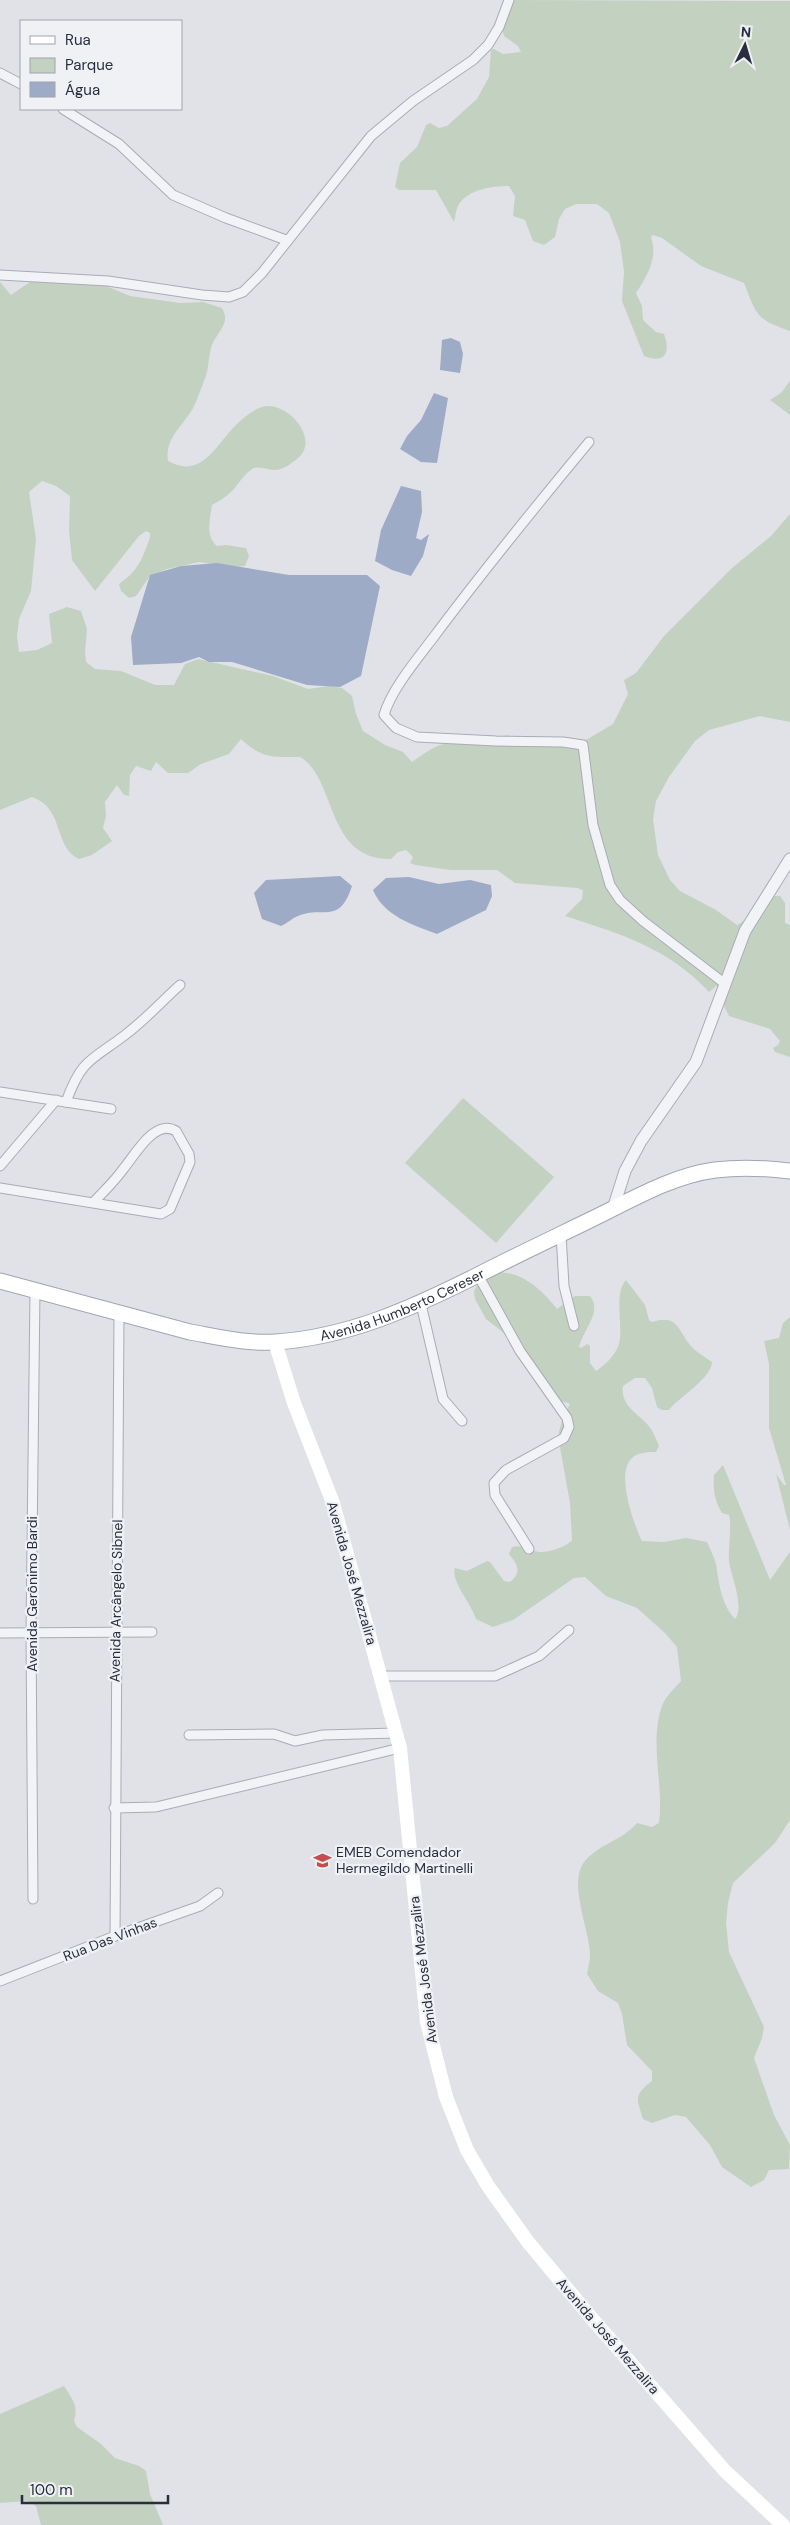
<svg xmlns="http://www.w3.org/2000/svg" width="790" height="2525" font-family="'DM Sans',sans-serif">
<style>
.green{fill:#c3d1c1}
.water{fill:#9dabc6}
.lines{fill:none;stroke-linecap:round;stroke-linejoin:round}
.minor-casing{stroke:#a9acb5;stroke-width:11}
.tertiary-casing{stroke:#a9acb5;stroke-width:13}
.primary-casing{stroke:#a0a5b3;stroke-width:17}
.minor{stroke:#f2f3f6;stroke-width:9}
.tertiary{stroke:#f2f3f6;stroke-width:11}
.secondary{stroke:#fff;stroke-width:14}
.primary{stroke:#fff;stroke-width:15}
.labels{text-anchor:middle;stroke-width:4.5;stroke-linejoin:round;paint-order:stroke}
.street-label{font-size:14px;fill:#292e3e;stroke:#eff1f5}
.poi-label{font-size:14px;fill:#292e3e;stroke:#eff1f5;text-anchor:start}
</style>
<rect width="100%" height="100%" fill="#e0e2e8"/>
<!-- green -->
<g class="green">
<path d="M507,0l283,1v330c-34,-12 -33,-15 -46,-48l-43,-17 -39,-28 -9,-3 -2,2c7,20 -3,38 -15,56l6,13 1,14 13,12 8,2c7,19 1,30 -20,22l-22,-55 2,-29 -4,-30 -11,-29 -12,-9h-21l-11,5 -6,10 -4,18 -11,8 -11,-4 -8,-21 -12,-4 2,-20 -6,-10c-16,0 -42,3 -51,20 -2,4 -3,12 -4,16l-18,-32h-37l-4,-3 5,-24 17,-16 9,-22 4,-2 9,5 8,-2 30,-27 12,-22 2,-27 3,-1 9,5 18,-2 -3,-6 -14,-10 -3,-11z"/>
<path d="M49,280l45,1 36,15 50,7 23,-1 19,6c9,16 -4,22 -10,37 -3,8 -3,18 -5,27 -3,10 -8,22 -12,32 -9,20 -31,33 -27,57 29,16 43,-7 59,-26 8,-10 20,-21 32,-27 24,-12 63,30 39,50 -6,5 -15,12 -23,12 -7,0 -17,-5 -23,-1 -8,5 -14,16 -21,23 -5,5 -12,9 -19,13 -2,13 -7,31 5,41l9,-1 20,3 3,8 -4,10 -11,1 -35,-5 -32,7 -17,7 -14,20 -7,2 -8,-7 -2,-7c19,-13 24,-26 31,-47v-4l-4,-2 -7,5 -44,55 -23,-31 -3,-29 1,-35 -14,-10 -14,-5 -13,11 7,47 -5,52 -12,28 -2,18 2,15 18,-2 15,-7 -3,-29 18,-7 14,4 6,18 -2,23 1,10 9,7 26,2 34,14h19l11,-21 13,-5 75,17 35,13 21,-3 13,2 10,8 4,18 7,17 22,14 18,7 9,10c10,-7 20,-15 32,-18 15,-4 53,3 62,-9l33,10 15,1 32,-6 27,-16 15,-30 -4,-14 12,-7 28,-37 68,-68 39,-32 19,-22v208l-30,-6 -51,14 -14,11 -26,36 -13,24 -3,18 5,36 12,25 10,11 36,19 21,15c17,-7 22,-31 43,-29l5,7v20l5,2v132l-15,-5 -2,-4 5,-3 2,-4 -10,-12 -41,-13 -5,-10 -3,-18 -5,-2 -7,6c-41,-44 -88,-58 -144,-76l17,-17 1,-9 -6,-2 -62,-5 -18,-13h-46l-36,-5 -5,-2 3,-6 -7,-7 -8,2 -7,7c-66,1 -54,-81 -91,-102 -27,0 -38,2 -59,-18l-12,15 -28,10 -13,9h-20l-12,-11 -5,9 -15,-5 -6,9 -1,21 -5,-1 -7,-10 -12,17 1,14 -3,12 9,13 -20,14 -13,4c-26,-12 -14,-51 -47,-62l-32,13v-528l11,13 19,-13z"/>
<path d="M790,381v34l-20,-15 11,-7z"/>
<path d="M463,1098l91,79 -58,66 -91,-80z"/>
<path d="M497,1272c26,0 45,18 60,37l18,-13h15c13,16 -7,33 -11,51l2,1 6,-4 3,2v17l6,8c9,-6 16,-13 21,-22 9,-16 -5,-55 9,-69l19,25 4,15 3,2c25,-8 25,6 38,23 6,7 15,12 22,17 0,16 -33,35 -43,48h-7l-5,-3 -5,-19 -7,-10h-10l-12,8c-3,19 14,27 25,39 5,6 8,14 11,21l-3,6c-8,0 -19,0 -25,7 -15,16 3,66 11,82l22,1 22,-4 21,4c3,7 7,15 9,22 3,19 5,40 19,55 10,-12 -4,-43 -6,-57 -1,-12 3,-39 0,-47l-7,-2c-8,-13 -9,-24 -8,-38l9,-10 47,115 20,-28v268l-15,23 -42,40 -5,20 -2,20 3,29 35,75 -2,11 -8,20 20,57 16,30 -1,24 -20,1 -5,10 -13,7 -29,-20 -12,-22 -24,-28 -11,-2 -23,8 -9,-4c-7,-22 -9,-24 9,-38v-10l-25,-26 -5,-31 -4,-11 -20,-12 -11,-17c1,-6 3,-13 3,-19 0,-25 -23,-73 -5,-94 14,-17 38,-21 52,-38l15,4 7,-4c5,-38 -10,-80 3,-117 3,-9 13,-18 19,-25l-4,-34 -12,-14 -28,-25 -31,-12 -21,-19 -11,1 -61,42 -20,7 -17,-8c-4,-14 -26,-39 -21,-51l12,3 20,-10 3,1 14,19 6,1c12,-10 8,-17 -1,-28l3,-7c11,-3 16,3 27,5 8,1 28,-5 33,-12l-2,-37 -12,-67 5,-19 7,-13c-8,-4 -17,-1 -24,-6l-24,-51 -36,-28 -11,-20 -1,-8 5,-9z"/>
<path d="M790,1317v213l-14,-56 8,11h2l-17,-57v-64l-5,-23 15,-3 4,-15z"/>
<path d="M64,2386c8,13 15,20 10,35l3,6 24,17 14,14 24,8 7,5 4,23 13,31h-122l-5,-19 -9,-5 -27,2v-89z"/>
</g>
<!-- water -->
<g class="water">
<path d="M451,338l9,4 3,12 -3,19 -20,-3 2,-30z"/>
<path d="M434,393l14,5 -11,65 -16,-1 -21,-13 7,-13 14,-16z"/>
<path d="M401,486l20,5 1,21 -6,26 5,2 8,-6 -6,22 -12,20 -19,-6 -17,-9 6,-31z"/>
<path d="M217,563l72,12h78l13,11 -19,90 -21,11 -33,-2 -75,-23h-23l-10,-5 -18,6 -48,2 -2,-28 19,-62 31,-9z"/>
<path d="M340,876l12,10c-13,40 -29,19 -54,30 -6,2 -10,7 -17,10l-19,-7 -8,-26 12,-13z"/>
<path d="M409,877l30,7 31,-4 21,5 1,11 -6,14 -49,24c-24,-9 -53,-18 -64,-44l13,-12z"/>
</g>
<g class="lines">
<defs>
<g id="minor">
<path d="M0,73l21,11"/>
<path d="M63,109l56,35 54,51 53,23 60,22"/>
<path d="M0,275l108,6 94,14 27,2 14,-5 19,-19 109,-137 42,-35 60,-41 15,-15 11,-18 10,-27"/>
<path d="M589,442c-53,64 -106,129 -156,196 -16,21 -42,52 -49,77l12,13 21,9 79,4 67,1 20,3 10,80 17,60 10,15 23,21 81,62"/>
<path d="M0,1092l111,17"/>
<path d="M66,1102c16,-44 25,-41 59,-67 20,-15 37,-34 55,-50"/>
<path d="M0,1166l56,-66"/>
<path d="M0,1188l161,26 9,-5 20,-47 -1,-8 -13,-23c-21,-13 -41,24 -52,37 -9,13 -21,24 -31,35"/>
<path d="M561,1234l3,52 10,40"/>
<path d="M478,1275l42,76 47,67 2,9 -5,11 -58,32 -12,13 1,12 34,54"/>
<path d="M421,1304l22,95 19,22"/>
<path d="M0,1633l152,-1"/>
<path d="M381,1676h114l44,-20 30,-26"/>
<path d="M189,1735l85,-1 21,7 28,-6 73,-2"/>
<path d="M114,1808l42,-1 244,-59"/>
<path d="M33,1899l-2,-266 4,-343"/>
<path d="M115,1936l4,-623"/>
<path d="M0,1981l115,-45 85,-30 18,-13"/>
</g>
<path id="tertiary" d="M613,1209l12,-38 16,-30 55,-79 49,-131 45,-72"/>
<g id="primary">
<path id="s1" d="M0,1281l190,51c28,5 57,12 86,10 73,-5 136,-34 200,-66 37,-19 75,-37 112,-55 40,-19 82,-45 127,-51 25,-3 50,-2 75,1"/>
</g>
</defs>
<!-- minor casing -->
<use href="#minor" class="minor-casing"/>
<!-- tertiary casing -->
<use href="#tertiary" class="tertiary-casing"/>
<!-- primary casing -->
<use href="#primary" class="primary-casing"/>
<!-- minor -->
<use href="#minor" class="minor"/>
<!-- tertiary -->
<use href="#tertiary" class="tertiary"/>
<!-- secondary -->
<path class="secondary" d="M275,1342l19,61 39,100 67,245 27,274 19,75 21,53 21,36 40,56 66,79 131,150 58,54"/>
<!-- primary -->
<use href="#primary" class="primary"/>
</g>
<!-- icons -->
<defs>
<symbol id="school-bare" viewBox="-9 -9 18 18"><path d="M0-5L7-2L0 1L-7-2ZM-4 1L0 2.5L4 1V4Q0 6-4 4Z" fill="#c64c4e" stroke="#eff1f5" stroke-width="2.5" paint-order="stroke"/></symbol>
</defs>
<g fill-rule="evenodd">
<use href="#school-bare" x="310" y="1848" width="25" height="25"/>
</g>
<g class="labels">
<!-- street labels -->
<g class="street-label">
<text dy="5" stroke="none"><textPath href="#s1" startOffset="416">Avenida Humberto Cereser</textPath></text>
<text transform="translate(352 1573) rotate(74)" y="5">Avenida José Mezzalira</text>
<text transform="translate(32 1594) rotate(-90)" y="5">Avenida Gerônimo Bardi</text>
<text transform="translate(116 1601) rotate(-89)" y="5">Avenida Arcângelo Sibnel</text>
<text transform="translate(110 1939) rotate(-21)" y="5">Rua Das Vinhas</text>
<text transform="translate(423 1970) rotate(-97)" y="5">Avenida José Mezzalira</text>
<text transform="translate(608 2336) rotate(49)" y="5">Avenida José Mezzalira</text>
</g>
<!-- poi labels -->
<g class="poi-label">
<text x="336" y="1857">EMEB Comendador<tspan x="336" dy="16">Hermegildo Martinelli</tspan></text>
</g>
</g>
<!-- legend -->
<rect x="20" y="20" width="162" height="90" fill="#eff1f5" stroke="#a0a3ac"/>
<rect x="30" y="36" width="25" height="8" fill="#ffffff" stroke="#a0a3ac"/>
<text x="65" y="45" font-size="15" fill="#292e3e">Rua</text>
<rect x="30" y="58" width="25" height="15" fill="#c3d1c1" stroke="#a0a3ac"/>
<text x="65" y="70" font-size="15" fill="#292e3e">Parque</text>
<rect x="30" y="82" width="25" height="15" fill="#9dabc6" stroke="#a0a3ac"/>
<text x="65" y="95" font-size="15" fill="#292e3e">Água</text>
<!-- north arrow -->
<g transform="translate(745 45) rotate(5)" stroke="#eff1f5" stroke-width="4" paint-order="stroke">
<path d="M0-4L9 19L0 12L-9 19Z" fill="#292e3e"/>
<text y="-8" font-size="14" font-weight="bold" text-anchor="middle" fill="#292e3e">N</text>
</g>
<!-- scale -->
<path d="M22 2495v8h146v-8" fill="none" stroke="#292e3e" stroke-width="2.5"/>
<text x="30" y="2495" font-size="15" fill="#292e3e" stroke="#eff1f5" stroke-width="4" paint-order="stroke">100 m</text>
</svg>
